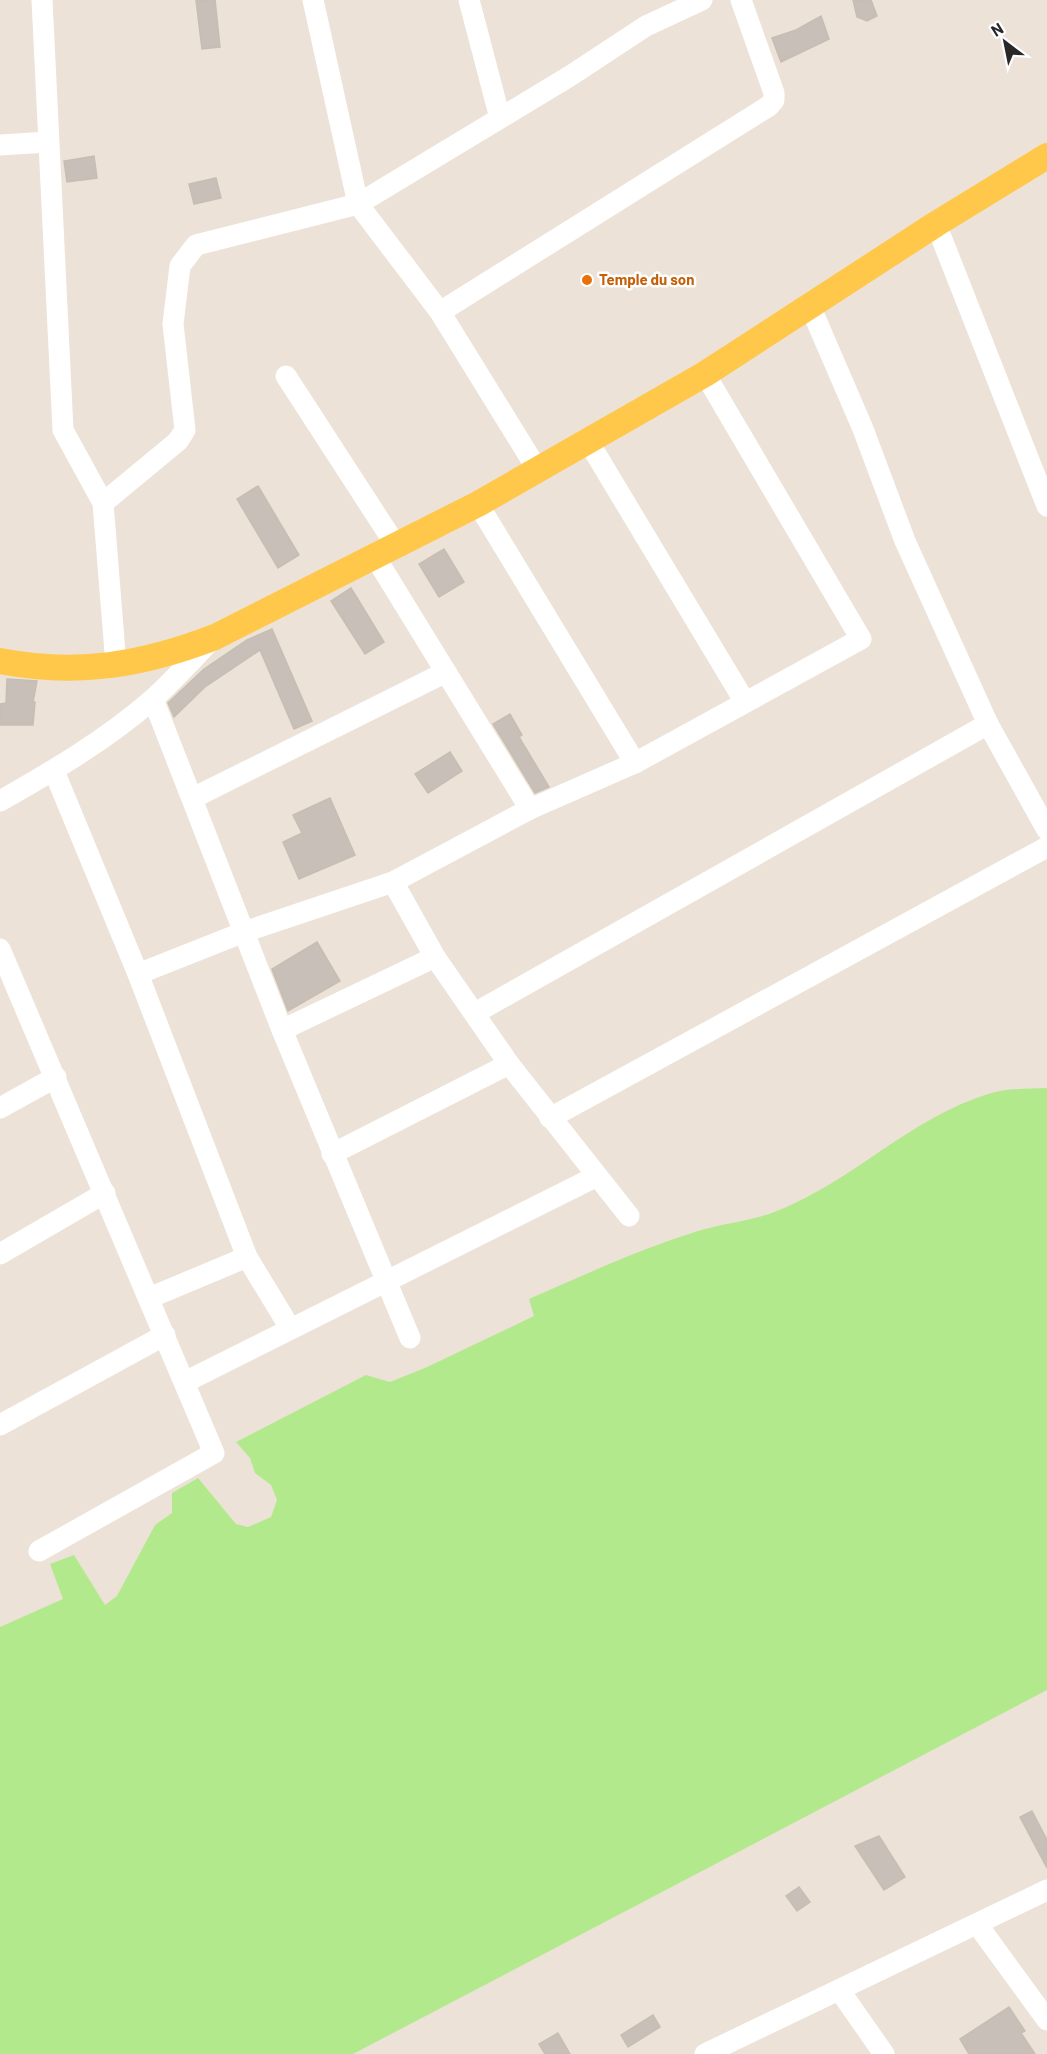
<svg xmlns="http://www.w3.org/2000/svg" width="1047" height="2054" font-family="Barlow,sans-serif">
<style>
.green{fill:#b3e98d}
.building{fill:#c7bfb8;stroke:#c7beb1;stroke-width:1.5}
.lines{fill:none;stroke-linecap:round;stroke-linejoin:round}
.minor{stroke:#fff;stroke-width:21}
.major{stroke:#ffc84a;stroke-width:26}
.food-dot{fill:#e8710a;stroke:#fff;stroke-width:2}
.labels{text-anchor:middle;stroke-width:5;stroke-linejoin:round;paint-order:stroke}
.food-label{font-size:15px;font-weight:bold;fill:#c56008;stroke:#fff;text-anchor:start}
</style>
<rect width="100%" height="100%" fill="#ece2d7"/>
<!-- green -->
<path class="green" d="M1047,1088v602l-694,364h-353v-427l63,-28 -13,-35 24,-9 31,50 12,-9 38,-71 17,-12v-20l26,-15 38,46 12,3 23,-10 6,-17 -6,-15 -16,-12 -5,-15 -14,-16 130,-67 24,7 35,-14 109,-52 -5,-17c55,-24 111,-50 169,-68 26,-8 54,-10 79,-20 76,-30 133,-93 211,-117 18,-6 40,-5 59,-6z"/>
<!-- building -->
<g class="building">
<path d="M196,0h19l5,47 -18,2z"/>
<path d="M853,0h18l6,16 -10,5 -10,-4z"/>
<path d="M821,16l8,23 -48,23 -9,-24 24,-8z"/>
<path d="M94,156l3,22 -30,4 -3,-21z"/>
<path d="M216,178l5,20 -27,6 -5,-20z"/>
<path d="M258,486l41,69 -21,13 -41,-69z"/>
<path d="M444,549l20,33 -25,15 -20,-33z"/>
<path d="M351,588l33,54 -19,12 -34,-53z"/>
<path d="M272,629l40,92 -18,8 -34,-79 -55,37 -31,30 -6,-14 36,-34 43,-29z"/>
<path d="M7,679l30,2 -4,21h2l-2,23h-33v-21l6,-1z"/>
<path d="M510,714l12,21 -3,2 30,50 -14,6 -42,-69z"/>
<path d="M450,752l12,19 -34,22 -13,-19z"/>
<path d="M330,798l25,57 -56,24 -16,-37 19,-9 -9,-18z"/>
<path d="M317,942l23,39 -52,30 -16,-42z"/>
<path d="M1032,1811l15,29v28l-27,-51z"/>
<path d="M879,1836l26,41 -21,13 -29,-44z"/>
<path d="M799,1887l11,15 -13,9 -11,-15z"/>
<path d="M1009,2007l16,24 -4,2 14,21h-66l-9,-15z"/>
<path d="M653,2015l7,12 -32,20 -7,-12z"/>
<path d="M558,2033l12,21h-25l-6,-10z"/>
</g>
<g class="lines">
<!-- minor -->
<g class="minor">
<path d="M42,0l21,430 40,73 13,162"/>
<path d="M313,0l45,204 82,108 97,157"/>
<path d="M469,0l31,118"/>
<path d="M0,145l47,-3"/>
<path d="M936,224l111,282"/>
<path d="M810,306l53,123 42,112 83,183 59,106"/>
<path d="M440,312l329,-206 5,-6v-7l-33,-93"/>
<path d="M286,376l109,168"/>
<path d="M588,441l157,261"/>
<path d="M103,503l75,-62 7,-11 -12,-106 7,-58 16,-21 162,-41 212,-128 76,-50 56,-26"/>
<path d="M478,504l157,259"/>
<path d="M374,555l156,254"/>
<path d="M153,699l129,331 128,308"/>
<path d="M54,771l84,203 109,283 43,71"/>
<path d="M193,798l253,-126"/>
<path d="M0,801c53,-30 106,-61 153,-102 21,-19 41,-41 61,-62"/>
<path d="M393,882l42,75 74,107 120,152"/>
<path d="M0,949l214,504 -175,98"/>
<path d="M138,974l106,-42 149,-50 137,-73 105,-46 226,-124 -156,-265"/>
<path d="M475,1013l513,-289"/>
<path d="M282,1030l153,-73"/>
<path d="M0,1108l56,-31"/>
<path d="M550,1118l497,-271"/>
<path d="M332,1154l177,-90"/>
<path d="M0,1254l105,-61"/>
<path d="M149,1298l98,-41"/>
<path d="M185,1382l412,-206"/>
<path d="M0,1425l165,-90"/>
<path d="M977,1924l70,96"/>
<path d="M840,1991l44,63"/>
<path d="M705,2054l342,-164"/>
</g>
<!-- major -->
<path class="major" d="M0,661c78,15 142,4 215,-24l263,-133 227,-130 231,-150 111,-68"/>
</g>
<!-- markers -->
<circle class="food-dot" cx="587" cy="280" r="6"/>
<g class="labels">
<!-- food labels -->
<g class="food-label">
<text x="599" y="285">Temple du son</text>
</g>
</g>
<!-- north arrow -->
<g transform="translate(1005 42) rotate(328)" stroke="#ffffff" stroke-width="4.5" paint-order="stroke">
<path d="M0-4.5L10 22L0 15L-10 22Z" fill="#282828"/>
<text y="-9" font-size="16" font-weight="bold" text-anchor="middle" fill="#282828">N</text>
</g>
</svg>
